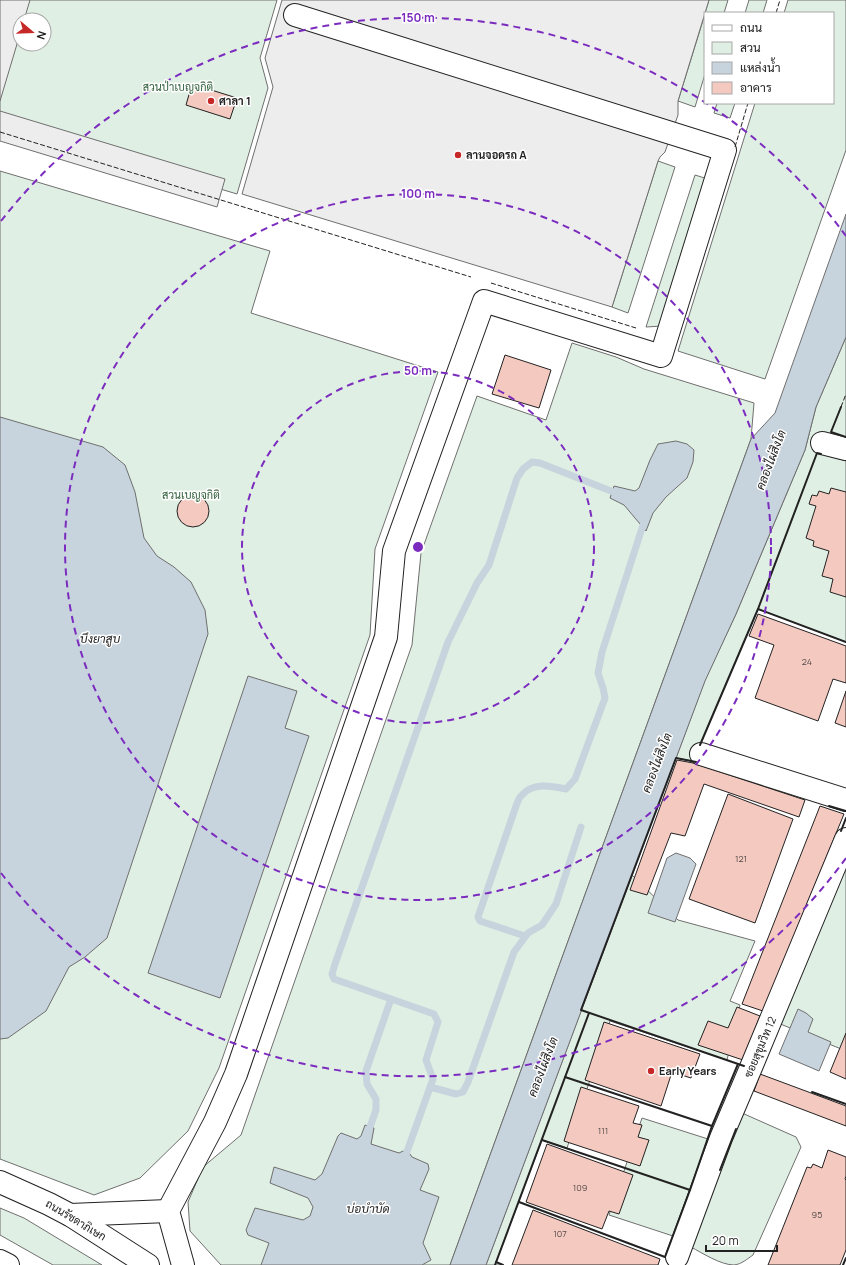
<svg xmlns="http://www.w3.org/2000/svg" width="846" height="1265" font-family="Manrope,Sarabun,sans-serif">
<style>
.green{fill:#e0efe3;stroke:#6f6f6f;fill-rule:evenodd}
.parking{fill:#ededed;stroke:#6f6f6f}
.water{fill:#c7d3dd;stroke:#6f6f6f}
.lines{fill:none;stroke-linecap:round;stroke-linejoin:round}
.stream{stroke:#c7d3dd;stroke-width:7}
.building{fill:#f3c9c0;stroke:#222}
.minor-casing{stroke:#222;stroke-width:24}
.major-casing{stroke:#222;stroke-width:24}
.minor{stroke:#fff;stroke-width:22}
.major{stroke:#fff;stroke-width:22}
.fence{stroke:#222;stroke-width:1;stroke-dasharray:5 2;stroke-linecap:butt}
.wall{stroke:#222;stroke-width:2}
.ring{fill:none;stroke:#7b2cbf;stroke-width:2;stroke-dasharray:7 5}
.poi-dot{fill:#c62828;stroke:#fff;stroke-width:1.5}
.labels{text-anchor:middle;stroke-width:3;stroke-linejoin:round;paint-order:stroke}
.number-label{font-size:9px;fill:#564c4a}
.park-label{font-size:11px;fill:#2f5e38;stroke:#fff}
.poi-label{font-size:11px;font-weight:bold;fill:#222;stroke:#fff;text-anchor:start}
.street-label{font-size:11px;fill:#222;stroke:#fff}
.water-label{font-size:12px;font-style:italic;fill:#222;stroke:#fff}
.centre{fill:#7b2cbf;stroke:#fff;stroke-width:2}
.ring-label{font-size:12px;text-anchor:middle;font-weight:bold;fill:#7b2cbf;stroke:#fff;stroke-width:3;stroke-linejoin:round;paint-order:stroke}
</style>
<rect width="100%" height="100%" fill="#fff"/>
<!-- green -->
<g class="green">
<path d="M0,0h277l-17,58 8,30 -31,106 -237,-71zM20,20h24v24h-24z"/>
<path d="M709,0h19l-4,13h-19z"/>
<path d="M749,0h18l-4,13h-18z"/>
<path d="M788,0h58v150l-81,229 -87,-28 77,-248h78v-90h-49z"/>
<path d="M705,14v60l-10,33 -17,-6z"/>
<path d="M717,103h18l-5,15 -16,-5z"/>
<path d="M658,161l17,6 -47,146 -16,-6z"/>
<path d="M0,171l270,80 -19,62 187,59 -63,177 -5,86 -151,433 -31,63 -48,47 -46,17 -94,-36z"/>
<path d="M695,175l16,5 -49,146 -16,1z"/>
<path d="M846,337v100l-15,-4 -13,20 28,8v181l-88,-33 -65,152 -17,-3 29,-78 31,-66 69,-164 11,-43z"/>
<path d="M572,343l44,14 28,12 110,34 -3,36 -301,826h-229l-31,-34 -2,-29 15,-35 38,-32 171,-490 9,-92 56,-157 69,24z"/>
<path d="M846,860v191l-68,-28z"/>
<path d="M632,875l46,45 77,21 -25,60 10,4 -13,55 -117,-39 -43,127 -25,-8 -46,122 7,3h-17z"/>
<path d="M742,1113l54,24 5,10 -48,108c-6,4 -11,9 -19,10 -13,0 -32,-12 -43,-18z"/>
<path d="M642,1118l66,21 -35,97 -64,-21z"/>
<path d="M0,1208l24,10 78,47h-49l-53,-30z"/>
</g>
<!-- parking -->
<g class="parking">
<path d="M0,0h30l-6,20h-4v14l-20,67z"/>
<path d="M282,0h427l-31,101v14l-13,37 -5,5 -2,4 -46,146 -370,-113 31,-107 -8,-29z"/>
<path d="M0,111l225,68 -8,28 -217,-66z"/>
</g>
<!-- water -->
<g class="water">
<path d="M846,214v123l-30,70 -11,43 -69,164 -31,67 -219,584h-36l301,-826 24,-26z"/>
<path d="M0,417l103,30 22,18 10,27 9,46 13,18 17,11 17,15 14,28 3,24 -101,304 -22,19 -16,10 -23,44 -38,27 -8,1z"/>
<path d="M676,441l11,3 7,6 -1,12 -6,16 -21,19 -13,16 -7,18 -22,-26 -14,-7 4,-12 21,5 4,-3 11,-28 8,-16z"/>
<path d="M248,676l49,15 -12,37 24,8 -89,262 -72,-25z"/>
<path d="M676,853l14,5 6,6 -21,58 -27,-9 19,-55z"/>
<path d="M798,1009l8,4 7,6 -5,13 23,10 -12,29 -40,-17z"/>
<path d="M365,1125l9,3 -3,16 28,9 4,-2 7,3 2,3 16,7 1,5 -9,21 19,7 -16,46 8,17 -9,5h-161l8,-22 -21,-8 -2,-5 9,-22 48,12 7,-4 3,-9 -5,-9 -38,-15 4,-16 41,13 7,-6 16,-38 3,-3 16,6 4,-3z"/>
</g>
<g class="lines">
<!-- stream -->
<g class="stream">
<path d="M525,936l-45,-15 -2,-4 37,-108c2,-5 3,-11 7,-14 11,-13 29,-9 44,-6l9,-10 30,-81 -2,-10 -5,-15 4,-21 43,-133"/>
<path d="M430,1087l26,7 7,-2 5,-10 46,-130 14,-19 14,-8 14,-21 25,-77"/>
<path d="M367,1135l9,-25v-11l-9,-15 -1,-13 25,-72"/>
<path d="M404,1160l29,-81 -7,-19 12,-38 -4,-8 -100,-35 -2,-5 3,-10 113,-322 29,-59 12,-18 28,-87 6,-9 9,-7 8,1 81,32"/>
</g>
</g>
<!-- building -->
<g class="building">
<path d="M192,84l45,14 -7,21 -44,-14z"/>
<path d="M505,355l46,15 -12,38 -47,-14z"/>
<path d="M831,488l15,4v105l-16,-5 3,-13 -11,-3 7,-25 -16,-5 1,-5 -8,-3 10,-32 -7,-2 3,-9 5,1 2,-5 10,3z"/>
<circle cx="193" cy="511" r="16"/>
<path d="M758,614l88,32v37l-13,-4 -15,42 -63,-23 19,-53 -25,-9z"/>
<path d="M846,691v36l-11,-4z"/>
<path d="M677,760l16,3 112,37 -6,17 -95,-33 -19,52 -14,-3 -24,62 -17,-5z"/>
<path d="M728,794l65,25 -38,104 -66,-24z"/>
<path d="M820,806l24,8 -81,197 -21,-7z"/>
<path d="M737,1007l23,9 -17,44 -45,-15 10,-24 20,7z"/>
<path d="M604,1022l96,32 -9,24 -19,-6 -11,34 -76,-26z"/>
<path d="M846,1033v46l-16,-7z"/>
<path d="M760,1074l86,32v20l-92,-35z"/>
<path d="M581,1087l58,19 -6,17 9,2 -4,12 11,3 -9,26 -76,-25z"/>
<path d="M547,1144l86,31 -14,39 -10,-3 -7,18 -76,-27z"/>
<path d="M828,1150l18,7v19l-1,3 1,1v70l-6,15h-72l39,-98 4,1 2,-4 9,4z"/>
<path d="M533,1210l127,49 -2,6h-146z"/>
</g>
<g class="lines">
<defs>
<g id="minor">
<path d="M822,443l24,6"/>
<path d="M701,754l145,46"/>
<path d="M70,1215l98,-4"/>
<path d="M677,1257l44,-119 31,-73 94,-226"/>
<path d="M183,1265l-15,-54 47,-89 21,-48 150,-437 8,-86 90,-250 177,55 64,-206 -430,-135"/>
</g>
<g id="major">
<path d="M0,1182l49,22 21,11 78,50"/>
<path d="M0,1261l8,4"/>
</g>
</defs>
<!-- minor casing -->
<use href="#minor" class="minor-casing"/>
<!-- major casing -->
<use href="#major" class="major-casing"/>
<!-- minor -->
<use href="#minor" class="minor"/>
<!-- major -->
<use href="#major" class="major"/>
<!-- fence -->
<g class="fence">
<path d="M776,13l4,-13"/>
<path d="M0,132l471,145"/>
<path d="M735,147l13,-44"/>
<path d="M491,283l145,45"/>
<path d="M841,407l5,-13"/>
</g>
<!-- wall -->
<g class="wall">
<path d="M841,407l-10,25 15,5"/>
<path d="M821,454l-4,-1 -59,156 88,33"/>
<path d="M700,745l58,-136"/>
<path d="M696,762l-20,-4 -95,252 163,56"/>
<path d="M829,806l17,5"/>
<path d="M841,831l5,-13"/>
<path d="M565,1077l147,49 26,-62"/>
<path d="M812,1092l34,12"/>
<path d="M542,1140l148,50 22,-64"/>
<path d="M720,1170l16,-41"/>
<path d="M519,1202l146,55 25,-67"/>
<path d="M496,1262l7,3"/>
<path d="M495,1265l94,-252"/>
<path d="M843,1265l3,-7"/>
</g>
</g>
<!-- distance rings -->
<g class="ring">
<circle cx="418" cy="547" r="176"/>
<circle cx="418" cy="547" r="353"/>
<path d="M846 858A529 529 0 0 1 1 873M1 221A529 529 0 0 1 846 236"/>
</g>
<!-- markers -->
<g class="poi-dot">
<circle cx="211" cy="101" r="4"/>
<circle cx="458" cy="155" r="4"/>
<circle cx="651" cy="1071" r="4"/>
</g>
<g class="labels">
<!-- number labels -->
<g class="number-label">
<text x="807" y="665">24</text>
<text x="741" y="862">121</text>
<text x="603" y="1134">111</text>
<text x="580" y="1191">109</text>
<text x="817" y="1218">95</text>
<text x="560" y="1237">107</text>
</g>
<!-- park labels -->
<g class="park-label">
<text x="178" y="91">สวนป่าเบญจกิติ</text>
<text x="191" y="499">สวนเบญจกิติ</text>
</g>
<!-- poi labels -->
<g class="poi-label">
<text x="219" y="105">ศาลา 1</text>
<text x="466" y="159">ลานจอดรถ A</text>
<text x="659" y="1075">Early Years</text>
</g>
<!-- street labels -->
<g class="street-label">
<text transform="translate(760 1047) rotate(-67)" y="4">ซอยสุขุมวิท 12</text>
<text transform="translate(76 1220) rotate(31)" y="4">ถนนรัชดาภิเษก</text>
</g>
<!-- water labels -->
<g class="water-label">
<text transform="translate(771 460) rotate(-69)" y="4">คลองไผ่สิงโต</text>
<text x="100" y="643">บึงยาสูบ</text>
<text transform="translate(657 763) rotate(-69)" y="4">คลองไผ่สิงโต</text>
<text transform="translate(543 1067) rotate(-69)" y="4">คลองไผ่สิงโต</text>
<text x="368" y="1213">บ่อบำบัด</text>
</g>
</g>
<circle cx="418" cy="547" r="6" class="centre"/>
<g class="ring-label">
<text x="418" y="22">150 m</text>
<text x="418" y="198">100 m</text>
<text x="418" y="375">50 m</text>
</g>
<!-- legend -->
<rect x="704" y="12" width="130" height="92" fill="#ffffff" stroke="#a7a7a7"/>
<rect x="712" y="25" width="20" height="6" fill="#ffffff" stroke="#a7a7a7"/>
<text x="740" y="32" font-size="12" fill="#222222">ถนน</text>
<rect x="712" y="42" width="20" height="12" fill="#e0efe3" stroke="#a7a7a7"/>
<text x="740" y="52" font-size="12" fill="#222222">สวน</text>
<rect x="712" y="62" width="20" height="12" fill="#c7d3dd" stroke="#a7a7a7"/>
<text x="740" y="72" font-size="12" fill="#222222">แหล่งน้ำ</text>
<rect x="712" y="82" width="20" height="12" fill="#f3c9c0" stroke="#a7a7a7"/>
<text x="740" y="92" font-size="12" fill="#222222">อาคาร</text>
<!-- north arrow -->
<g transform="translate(32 32) rotate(109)"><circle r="19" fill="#ffffff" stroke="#a7a7a7"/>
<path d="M0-3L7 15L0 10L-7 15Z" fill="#c62828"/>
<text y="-6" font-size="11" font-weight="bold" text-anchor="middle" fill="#222222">N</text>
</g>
<!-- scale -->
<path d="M706 1245v6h71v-6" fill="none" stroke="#222222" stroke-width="2"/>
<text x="712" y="1245" font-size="12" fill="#222222" stroke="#ffffff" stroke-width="3" paint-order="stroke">20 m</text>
</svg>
